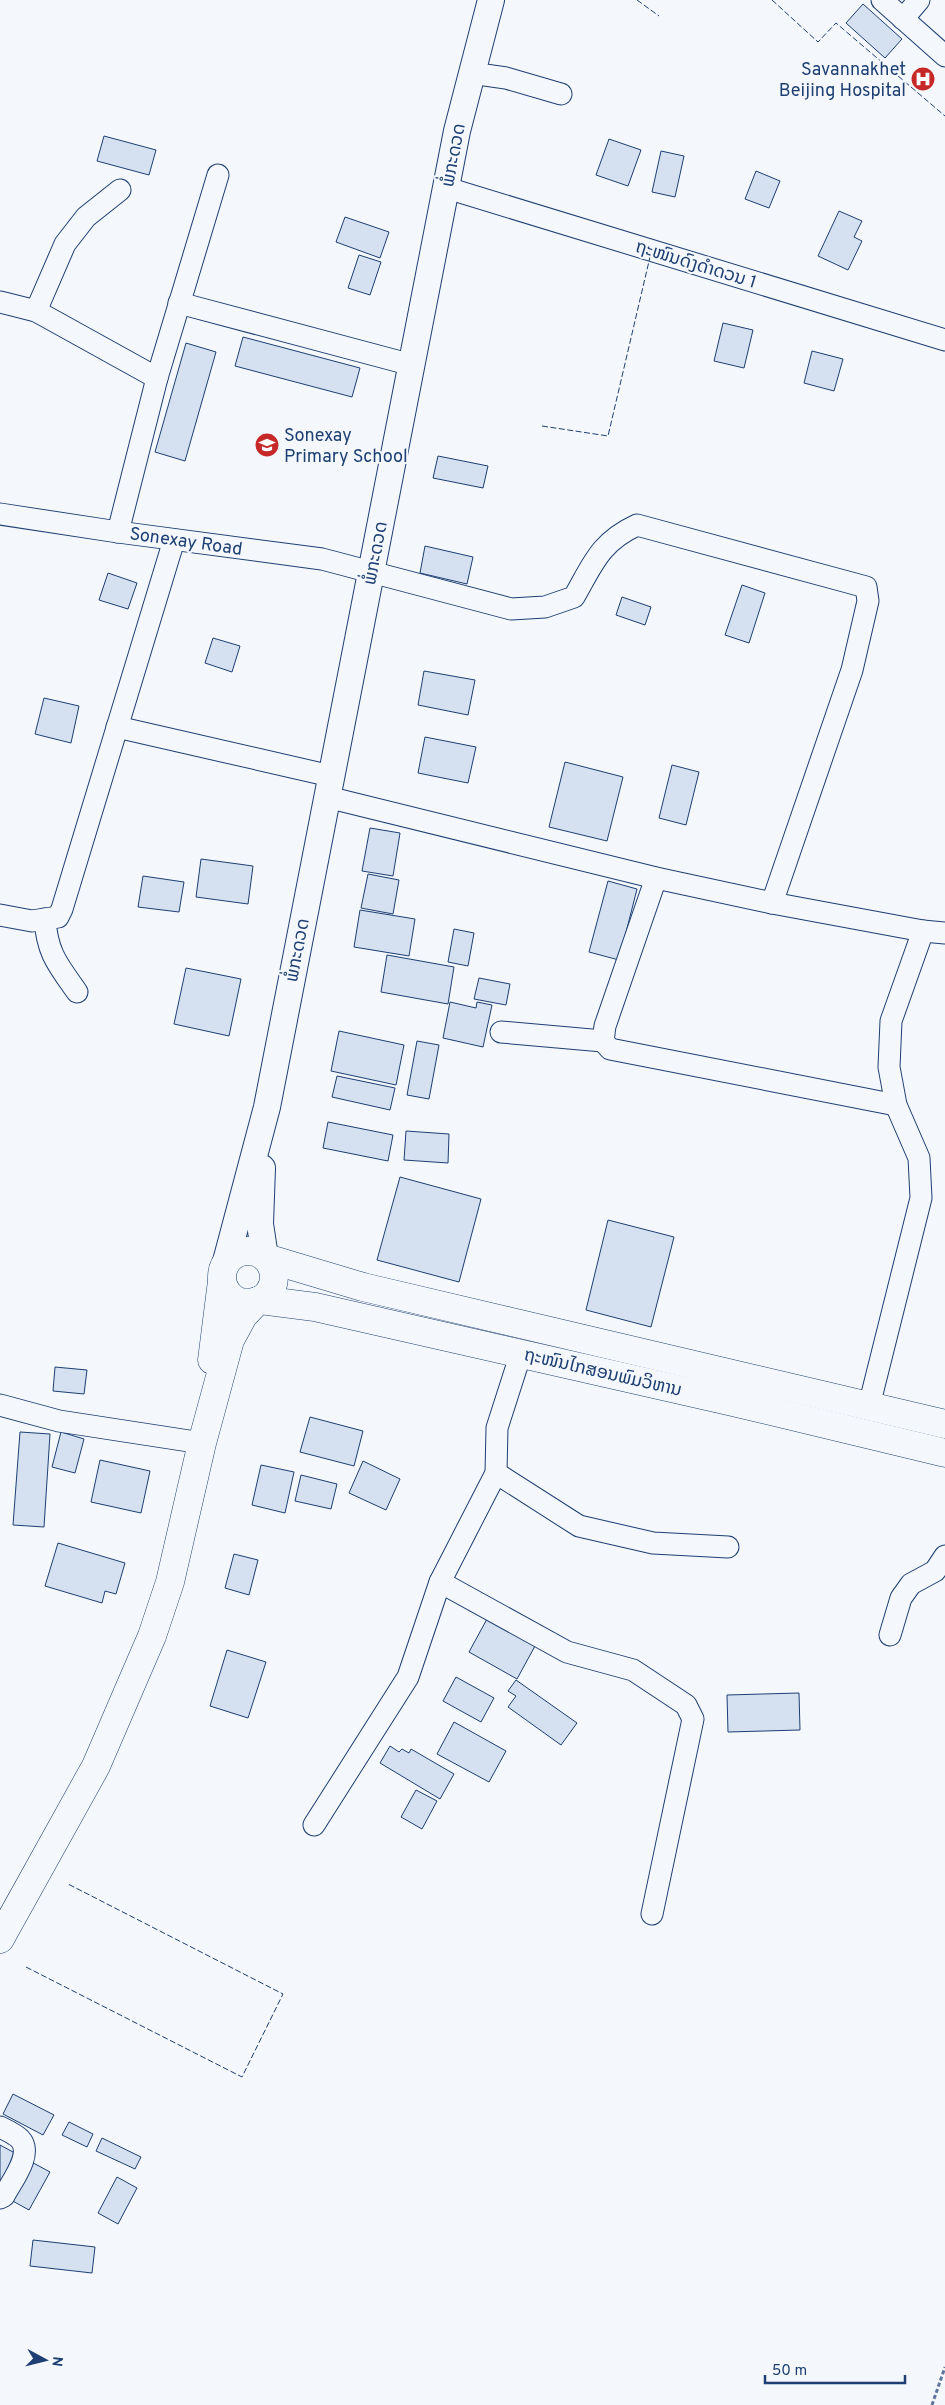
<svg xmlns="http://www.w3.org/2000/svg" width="945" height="2405" font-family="Overpass,'Noto Sans Lao',sans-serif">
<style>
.building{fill:#d5e0f0;stroke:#1d3f73}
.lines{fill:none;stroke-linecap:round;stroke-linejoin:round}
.minor-casing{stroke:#1d3f73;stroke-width:23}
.major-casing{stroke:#1d3f73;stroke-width:28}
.highway-casing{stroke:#1d3f73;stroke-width:29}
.path{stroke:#5e769c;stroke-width:3;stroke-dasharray:4 2.5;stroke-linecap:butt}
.minor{stroke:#f4f7fb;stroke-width:21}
.major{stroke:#f4f7fb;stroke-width:26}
.highway{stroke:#f4f7fb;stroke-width:28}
.fence{stroke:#1d3f73;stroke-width:1;stroke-dasharray:6 2.5;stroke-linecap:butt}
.labels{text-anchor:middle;stroke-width:4;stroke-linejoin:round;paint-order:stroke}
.poi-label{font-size:18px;fill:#1d3f73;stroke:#f4f7fb;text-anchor:end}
.street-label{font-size:18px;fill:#1d3f73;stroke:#f4f7fb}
</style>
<rect width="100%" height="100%" fill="#f4f7fb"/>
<!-- building -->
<g class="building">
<path d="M863,4l39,35 -17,19 -39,-35z"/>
<path d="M104,136l52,14 -7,25 -52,-14z"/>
<path d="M609,139l32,11 -13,36 -32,-11z"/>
<path d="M661,151l23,5 -9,41 -23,-5z"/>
<path d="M756,171l24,10 -11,27 -24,-9z"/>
<path d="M839,211l23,10 -8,16 8,4 -14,29 -30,-14z"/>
<path d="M345,217l44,15 -9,26 -44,-16z"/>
<path d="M359,255l22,7 -11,33 -22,-7z"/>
<path d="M723,323l30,7 -9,38 -30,-7z"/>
<path d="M243,337l117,31 -8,29 -117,-31z"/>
<path d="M186,343l30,9 -31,109 -30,-9z"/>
<path d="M812,351l31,8 -9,32 -30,-8z"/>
<path d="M438,456l50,10 -5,22 -50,-10z"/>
<path d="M425,546l48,11 -6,27 -47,-11z"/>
<path d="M108,573l29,10 -9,26 -29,-9z"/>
<path d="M742,585l23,8 -16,50 -24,-8z"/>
<path d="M622,597l29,10 -6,18 -29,-10z"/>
<path d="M213,638l27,8 -8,26 -27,-9z"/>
<path d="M424,671l51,9 -7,35 -50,-10z"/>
<path d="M44,698l35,8 -8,37 -36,-9z"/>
<path d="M425,737l51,10 -8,36 -50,-10z"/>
<path d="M565,762l58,15 -16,64 -58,-14z"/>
<path d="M672,765l27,7 -13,53 -27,-7z"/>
<path d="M370,828l30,5 -7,43 -31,-5z"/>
<path d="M201,859l52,7 -5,38 -52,-7z"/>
<path d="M368,874l31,6 -6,34 -32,-6z"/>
<path d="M143,876l41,6 -5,30 -41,-5z"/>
<path d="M608,881l29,8 -18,71 -30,-8z"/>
<path d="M360,910l55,9 -6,37 -55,-9z"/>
<path d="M454,929l20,4 -6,33 -20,-4z"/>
<path d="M387,955l67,12 -6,37 -67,-12z"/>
<path d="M186,968l55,11 -12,57 -55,-12z"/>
<path d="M479,978l31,6 -4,21 -32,-6z"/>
<path d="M450,1002l26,6 1,-6 15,3 -9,42 -40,-9z"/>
<path d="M339,1031l65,14 -8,40 -65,-14z"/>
<path d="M417,1041l22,4 -10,54 -22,-4z"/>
<path d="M337,1076l58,12 -5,22 -58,-13z"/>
<path d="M328,1122l65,13 -5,26 -65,-13z"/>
<path d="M406,1131l43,3 -1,29 -44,-3z"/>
<path d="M400,1177l81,22 -22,83 -82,-22z"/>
<path d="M608,1220l66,17 -23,90 -65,-17z"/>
<path d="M55,1367l32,3 -3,24 -31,-3z"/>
<path d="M310,1417l53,14 -9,35 -54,-14z"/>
<path d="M20,1432l30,2 -6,93 -31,-2z"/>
<path d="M61,1432l23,7 -9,34 -23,-6z"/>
<path d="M100,1460l50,11 -9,42 -50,-11z"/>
<path d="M363,1461l37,18 -14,31 -37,-17z"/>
<path d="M261,1465l33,7 -9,41 -33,-8z"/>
<path d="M301,1475l36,9 -6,25 -36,-8z"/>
<path d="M58,1543l67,20 -9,31 -11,-3 -3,12 -57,-17z"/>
<path d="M234,1554l24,6 -9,35 -24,-7z"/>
<path d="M487,1619l48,27 -18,33 -48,-27z"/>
<path d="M227,1650l39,12 -18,56 -38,-12z"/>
<path d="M456,1677l38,21 -13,24 -38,-21z"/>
<path d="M516,1680l61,43 -16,22 -53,-38 8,-11 -8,-5z"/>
<path d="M799,1693l1,37 -72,2 -1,-37z"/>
<path d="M454,1722l52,29 -17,31 -52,-28z"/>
<path d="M390,1746l9,6 3,-3 7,4 2,-4 43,25 -14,25 -60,-36z"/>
<path d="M416,1790l21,11 -15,28 -21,-12z"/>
<path d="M13,2094l41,21 -11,20 -40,-21z"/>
<path d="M69,2122l24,12 -6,13 -25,-12z"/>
<path d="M102,2138l39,19 -6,12 -39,-18z"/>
<path d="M0,2145l50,27 -21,38 -29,-16z"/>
<path d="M117,2177l20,11 -19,36 -20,-11z"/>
<path d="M33,2240l62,7 -3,26 -62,-7z"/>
</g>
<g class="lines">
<defs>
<g id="minor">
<path d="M882,0l63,56"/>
<path d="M903,19l16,-19"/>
<path d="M471,73l35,5 55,16"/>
<path d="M447,188l498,152"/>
<path d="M0,302l36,9 121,67"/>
<path d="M179,303l233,62"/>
<path d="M36,311l29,-67 21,-27 34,-27"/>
<path d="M0,514l118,18 204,27 189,50 34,-2 29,-10c19,-33 26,-55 63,-72l229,62 2,14 -16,69 -80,233"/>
<path d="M118,532l39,-154 61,-203"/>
<path d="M117,727l214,49"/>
<path d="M327,797l329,81 116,25 151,28 22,2"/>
<path d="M656,878l-51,148 -2,15 7,8 286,56"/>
<path d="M0,915l32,6 26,-4 4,-8 112,-369"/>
<path d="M45,919c2,34 13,46 32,73"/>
<path d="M501,1032l102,9"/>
<path d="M0,1405l59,16 143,22"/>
<path d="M869,1406l52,-208 -2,-40 -23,-53 -7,-38 2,-46 32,-90"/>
<path d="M496,1473l83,53 74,17 75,4"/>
<path d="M440,1582l127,70 66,18 53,35 7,14 -41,195"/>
<path d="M890,1635l11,-37 10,-14 24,-13 10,-15"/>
<path d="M314,1825l94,-148 32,-95 56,-109 1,-45 24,-75"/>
<path d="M0,2127c6,3 15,7 20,12 14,15 -9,43 -16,57l-4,2"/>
</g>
<g id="major">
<path d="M262,1168l-2,56 5,33"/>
<path d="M225,1265l42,-158 190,-976 34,-131"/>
</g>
<g id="highway">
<circle cx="248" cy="1277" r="26"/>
<path d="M266,1258l97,29 582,137"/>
<path d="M260,1300l55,7 414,94 216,52"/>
<path d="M212,1360l10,-79"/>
<path d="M0,1939l96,-173 56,-130 18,-54 32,-139 28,-103 13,-24 14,-15"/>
</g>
</defs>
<!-- minor casing -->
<use href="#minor" class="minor-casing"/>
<!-- major casing -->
<use href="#major" class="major-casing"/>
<!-- highway casing -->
<use href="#highway" class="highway-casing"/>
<!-- path -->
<path class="path" d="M932,2405l13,-38"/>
<!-- minor -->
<use href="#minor" class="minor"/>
<!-- major -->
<use href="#major" class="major"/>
<!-- highway -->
<use href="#highway" class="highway"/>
<!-- fence -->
<g class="fence">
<path d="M637,0l22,16"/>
<path d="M772,0l46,42 18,-19 109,93"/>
<path d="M542,426l66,10 42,-179"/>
<path d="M26,1967l216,110 41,-83 -215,-110"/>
</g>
</g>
<!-- icons -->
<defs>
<symbol id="hospital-disc" viewBox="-11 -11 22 22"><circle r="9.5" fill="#c62828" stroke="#f4f7fb"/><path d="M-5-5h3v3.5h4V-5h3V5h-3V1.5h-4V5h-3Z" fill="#fff"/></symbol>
<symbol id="school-disc" viewBox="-11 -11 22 22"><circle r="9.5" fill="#c62828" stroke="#f4f7fb"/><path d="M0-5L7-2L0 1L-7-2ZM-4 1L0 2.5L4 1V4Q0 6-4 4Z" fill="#fff"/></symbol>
</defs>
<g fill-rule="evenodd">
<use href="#hospital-disc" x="909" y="65" width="28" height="28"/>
<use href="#school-disc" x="253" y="431" width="28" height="28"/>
</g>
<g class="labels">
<!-- poi labels -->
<g class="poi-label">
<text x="906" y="75">Savannakhet<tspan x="906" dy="21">Beijing Hospital</tspan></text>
<text x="284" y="441" text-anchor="start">Sonexay<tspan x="284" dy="21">Primary School</tspan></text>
</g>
<!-- street labels -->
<g class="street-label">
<text transform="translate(453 155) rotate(-79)" y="6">ພໍ່ກະດວດ</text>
<text transform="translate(696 264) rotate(17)" y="6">ຖະໜົນດົງດຳດວນ 1</text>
<text transform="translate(186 541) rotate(8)" y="6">Sonexay Road</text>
<text transform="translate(375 553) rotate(-79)" y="6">ພໍ່ກະດວດ</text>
<text transform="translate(297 950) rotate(-79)" y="6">ພໍ່ກະດວດ</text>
<text transform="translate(603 1372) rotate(13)" y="6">ຖະໜົນໄກສອນພົມວິຫານ</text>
</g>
</g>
<!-- north arrow -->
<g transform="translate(45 2360) rotate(97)" stroke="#f4f7fb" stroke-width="4" paint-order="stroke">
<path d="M0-4L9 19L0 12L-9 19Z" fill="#1d3f73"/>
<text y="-8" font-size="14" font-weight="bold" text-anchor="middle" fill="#1d3f73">N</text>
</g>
<!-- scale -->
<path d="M765 2375v8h140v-8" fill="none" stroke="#1d3f73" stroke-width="2.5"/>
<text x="772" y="2375" font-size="15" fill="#1d3f73" stroke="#f4f7fb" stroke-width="4" paint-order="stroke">50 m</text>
</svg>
